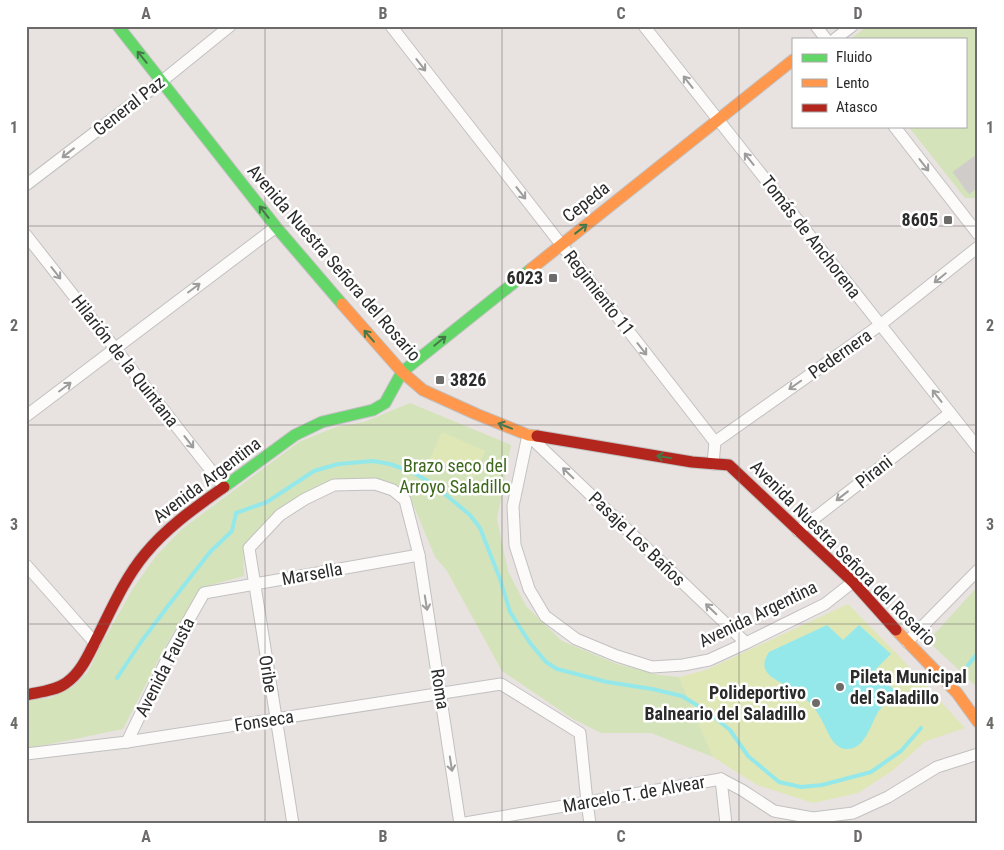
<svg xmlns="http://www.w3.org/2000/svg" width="1004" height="850" font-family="'Roboto Condensed',sans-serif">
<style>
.green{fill:#d4e3ba}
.pitch{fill:#e0e7b7}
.water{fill:#95e8ea}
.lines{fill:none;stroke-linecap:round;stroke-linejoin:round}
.stream{stroke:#95e8ea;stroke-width:4}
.building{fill:#d0ccc9;stroke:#d3cfcc}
.street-casing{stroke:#c2c1c1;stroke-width:13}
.fast-casing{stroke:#c2c1c1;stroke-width:13}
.slow-casing{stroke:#c2c1c1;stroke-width:13}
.jam-casing{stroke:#c2c1c1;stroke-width:13}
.street{stroke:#fcfbfa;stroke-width:11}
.fast{stroke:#63d668;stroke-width:11}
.slow{stroke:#ff974d;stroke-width:11}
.jam{stroke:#b3261e;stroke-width:11}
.oneway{stroke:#447846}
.oneway2{stroke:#9e9d9d}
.grid{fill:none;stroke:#6d6b6a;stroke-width:1;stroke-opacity:0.55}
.poi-dot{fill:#6d6b6a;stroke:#fff;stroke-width:2}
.labels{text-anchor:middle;stroke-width:5;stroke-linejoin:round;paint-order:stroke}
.street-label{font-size:18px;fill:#2b2b2b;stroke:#fff}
.poi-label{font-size:18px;font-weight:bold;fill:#2b2b2b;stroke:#fff;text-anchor:end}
.park-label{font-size:18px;fill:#3d681b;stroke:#fff}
.neatline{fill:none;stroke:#6d6b6a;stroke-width:2}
.grid-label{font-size:16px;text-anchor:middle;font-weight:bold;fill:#6d6b6a}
</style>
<rect width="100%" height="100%" fill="#e8e3e0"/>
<!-- green -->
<g class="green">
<path d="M867,26h111v172h-13l-57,-72h57v-87h-114z"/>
<path d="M410,403l101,42 -14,74 11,52 18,35 36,35 55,23 42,11 20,2 34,80 -62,-24h-50l-28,-14 -71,-48 -55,-100 -12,-14 -22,-53 -16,-17 -21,-8 -44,1 -32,15 -22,18 -35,33 1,30 -44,12 -35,59 -42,82 -97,20v-48l24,-3 24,-12 14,-14 12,-25 32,-57 24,-34 26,-27 117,-87 37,-15 28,-5z"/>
<path d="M978,586v102l-50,-47z"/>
</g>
<!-- pitch -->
<g class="pitch">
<path d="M442,432l43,19 -11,26 -44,-19z"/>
<path d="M848,604l52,53 65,71 -39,13 -34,30 -34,22 -45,10 -56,-18 -44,-28 -34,-80 27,-7z"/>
</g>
<!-- water -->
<path class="water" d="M827,625l16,15 16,-15 32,29 -16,16 21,22c-6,6 -13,13 -18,20 -7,12 -13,36 -29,37 -17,2 -22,-21 -29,-32 -6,-11 -14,-18 -23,-25 -15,-11 -44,-16 -28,-40z"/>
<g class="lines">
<!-- stream -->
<g class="stream">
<path d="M968,665l10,-12"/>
<path d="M117,678l24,-36 27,-36 42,-54 22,-21 4,-18 31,-11 47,-31 24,-7 35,-3 17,3 22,8 21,12 37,31 10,13 20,51 10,33 20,31 16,19 11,7 50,13 45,7 30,7 26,16 22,18 18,26 31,26 22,5 21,-2 49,-13 30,-21 20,-23"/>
</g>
</g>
<!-- building -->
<path class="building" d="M978,154v33l-9,7 -16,-22z"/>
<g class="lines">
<defs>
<g id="street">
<path d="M391,26l324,416"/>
<path d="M644,26l334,422"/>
<path d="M816,26l10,13"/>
<path d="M835,39l17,-13"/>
<path d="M894,126l84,108"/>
<path d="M26,185l136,-104 68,-55"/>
<path d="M26,235l198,252"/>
<path d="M26,416l250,-189"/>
<path d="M528,435l-15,71 2,39 14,44 16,27 31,23 41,17 35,11 31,-2 26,-5 37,-17 79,-39 28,-22"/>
<path d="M528,435l218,208"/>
<path d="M713,464l2,-22 165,-117 98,-78"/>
<path d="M798,531l152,-118"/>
<path d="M26,565l69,78"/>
<path d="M907,642l71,-72"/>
<path d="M127,742l44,-91 33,-58 215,-38"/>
<path d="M26,754l101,-12 374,-58 79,49 7,69 3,22"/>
<path d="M721,779l21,11 32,21 39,7 40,-5 35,-16 49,-30 41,-13"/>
<path d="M721,779l5,45"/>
<path d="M293,824l-44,-276 31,-33 25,-16 29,-14 41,-1 18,6 12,10 14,55 41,269"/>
<path d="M459,824l262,-45"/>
</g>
<g id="fast">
<path d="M118,26l158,201 66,77"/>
<path d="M224,487l71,-52 27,-13 51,-12 12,-7 17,-31 129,-103"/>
</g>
<g id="slow">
<path d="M531,269l262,-209"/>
<path d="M342,304l60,68 21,18 53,24 52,21 9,1"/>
<path d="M896,630l61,63 21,29"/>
</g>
<g id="jam">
<path d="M537,436l155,26 37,3 124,117 43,48"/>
<path d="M26,695c13,-3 29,-4 40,-12 16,-11 23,-30 32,-47 14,-28 27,-58 47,-82 22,-27 51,-47 79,-67"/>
</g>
</defs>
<!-- street casing -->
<use href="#street" class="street-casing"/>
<!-- fast casing -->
<use href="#fast" class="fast-casing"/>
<!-- slow casing -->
<use href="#slow" class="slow-casing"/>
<!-- jam casing -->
<use href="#jam" class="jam-casing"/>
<!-- street -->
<use href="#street" class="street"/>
<!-- fast -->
<use href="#fast" class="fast"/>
<!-- slow -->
<use href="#slow" class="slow"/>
<!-- jam -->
<use href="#jam" class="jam"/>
</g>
<!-- one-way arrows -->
<defs><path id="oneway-shaft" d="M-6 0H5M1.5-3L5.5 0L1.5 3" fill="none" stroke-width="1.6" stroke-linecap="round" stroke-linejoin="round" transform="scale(1.25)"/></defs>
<g class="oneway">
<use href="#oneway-shaft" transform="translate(142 57) rotate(-129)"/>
<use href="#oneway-shaft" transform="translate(264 212) rotate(-128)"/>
<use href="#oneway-shaft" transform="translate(581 229) rotate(-38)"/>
<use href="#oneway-shaft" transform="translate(369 336) rotate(-131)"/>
<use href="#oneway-shaft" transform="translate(440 341) rotate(-39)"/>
<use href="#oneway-shaft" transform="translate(505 426) rotate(-159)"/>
<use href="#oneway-shaft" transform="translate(664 457) rotate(-171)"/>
</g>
<g class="oneway2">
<use href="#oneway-shaft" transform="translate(421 65) rotate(52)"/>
<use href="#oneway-shaft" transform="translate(688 82) rotate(-128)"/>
<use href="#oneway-shaft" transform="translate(68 153) rotate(142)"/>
<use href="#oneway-shaft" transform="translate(749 159) rotate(-128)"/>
<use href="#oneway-shaft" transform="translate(924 165) rotate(52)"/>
<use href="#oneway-shaft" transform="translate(521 193) rotate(52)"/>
<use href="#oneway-shaft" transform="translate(56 273) rotate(52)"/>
<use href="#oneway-shaft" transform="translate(940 278) rotate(141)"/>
<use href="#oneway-shaft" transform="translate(194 288) rotate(-37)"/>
<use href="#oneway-shaft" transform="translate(642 349) rotate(52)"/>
<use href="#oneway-shaft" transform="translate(795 385) rotate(145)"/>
<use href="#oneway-shaft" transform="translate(65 387) rotate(-37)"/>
<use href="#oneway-shaft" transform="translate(937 396) rotate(-128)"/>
<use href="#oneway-shaft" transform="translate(189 442) rotate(52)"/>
<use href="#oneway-shaft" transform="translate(568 473) rotate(-136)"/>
<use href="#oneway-shaft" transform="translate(842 496) rotate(142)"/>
<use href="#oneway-shaft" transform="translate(426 603) rotate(81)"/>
<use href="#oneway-shaft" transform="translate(711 609) rotate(-136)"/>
<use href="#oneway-shaft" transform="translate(451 764) rotate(81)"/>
</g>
<!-- grid -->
<path class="grid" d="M265,26v798M502,26v798M739,26v798M26,226h952M26,425h952M26,624h952"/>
<!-- markers -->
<g class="poi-dot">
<rect x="943" y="215" width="10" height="10" rx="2.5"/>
<rect x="548" y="273" width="10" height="10" rx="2.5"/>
<rect x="435" y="375" width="10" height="10" rx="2.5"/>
<circle cx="840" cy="687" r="5"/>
<circle cx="816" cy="703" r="5"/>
</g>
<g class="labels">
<!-- street labels -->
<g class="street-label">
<text transform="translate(129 106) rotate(-38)" y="6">General Paz</text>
<text transform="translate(586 202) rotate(-38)" y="6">Cepeda</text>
<text transform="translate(811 237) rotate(52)" y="6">Tomás de Anchorena</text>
<text transform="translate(334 263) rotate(49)" y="6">Avenida Nuestra Señora del Rosario</text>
<text transform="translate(599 293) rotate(52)" y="6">Regimiento 11</text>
<text transform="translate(840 354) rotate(-35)" y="6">Pedernera</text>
<text transform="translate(125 361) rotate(52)" y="6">Hilarión de la Quintana</text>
<text transform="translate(874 472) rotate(-38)" y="6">Pirani</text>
<text transform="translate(207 480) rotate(-37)" y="6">Avenida Argentina</text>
<text transform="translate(637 539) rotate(44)" y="6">Pasaje Los Baños</text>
<text transform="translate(843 553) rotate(45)" y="6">Avenida Nuestra Señora del Rosario</text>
<text transform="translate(312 574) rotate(-10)" y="6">Marsella</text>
<text transform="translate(758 614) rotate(-26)" y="6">Avenida Argentina</text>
<text transform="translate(165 667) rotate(-63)" y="6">Avenida Fausta</text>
<text transform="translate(268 674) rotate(81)" y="6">Oribe</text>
<text transform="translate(440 689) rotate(81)" y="6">Roma</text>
<text transform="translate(264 721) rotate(-9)" y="6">Fonseca</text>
<text transform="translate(634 794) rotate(-10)" y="6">Marcelo T. de Alvear</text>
</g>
<!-- poi labels -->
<g class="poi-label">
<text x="938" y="226">8605</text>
<text x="543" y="284">6023</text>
<text x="450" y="386" text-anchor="start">3826</text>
<text x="850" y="683" text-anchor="start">Pileta Municipal<tspan x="850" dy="21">del Saladillo</tspan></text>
<text x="806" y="699">Polideportivo<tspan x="806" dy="21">Balneario del Saladillo</tspan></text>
</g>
<!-- park labels -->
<g class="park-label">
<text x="455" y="472">Brazo seco del<tspan x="455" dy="21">Arroyo Saladillo</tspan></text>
</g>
</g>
<!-- border -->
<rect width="1004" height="850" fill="none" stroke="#ffffff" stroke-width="55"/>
<!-- legend -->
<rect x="792" y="38" width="175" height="90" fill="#ffffff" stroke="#aaaaaa"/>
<rect x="802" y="54" width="25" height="8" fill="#63d668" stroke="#aaaaaa"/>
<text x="836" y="62" font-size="15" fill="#2b2b2b">Fluido</text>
<rect x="802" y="79" width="25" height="8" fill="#ff974d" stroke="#aaaaaa"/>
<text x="836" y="88" font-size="15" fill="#2b2b2b">Lento</text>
<rect x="802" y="104" width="25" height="8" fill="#b3261e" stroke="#aaaaaa"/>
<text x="836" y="112" font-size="15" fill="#2b2b2b">Atasco</text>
<rect x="28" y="28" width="948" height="794" class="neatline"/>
<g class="grid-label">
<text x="146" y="19">A</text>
<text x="383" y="19">B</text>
<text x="621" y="19">C</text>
<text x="858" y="19">D</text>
<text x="14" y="133">1</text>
<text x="990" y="133">1</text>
<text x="14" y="331">2</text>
<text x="990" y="331">2</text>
<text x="14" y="530">3</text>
<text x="990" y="530">3</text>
<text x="14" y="729">4</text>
<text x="990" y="729">4</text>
<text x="146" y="842">A</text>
<text x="383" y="842">B</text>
<text x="621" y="842">C</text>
<text x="858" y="842">D</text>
</g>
</svg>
